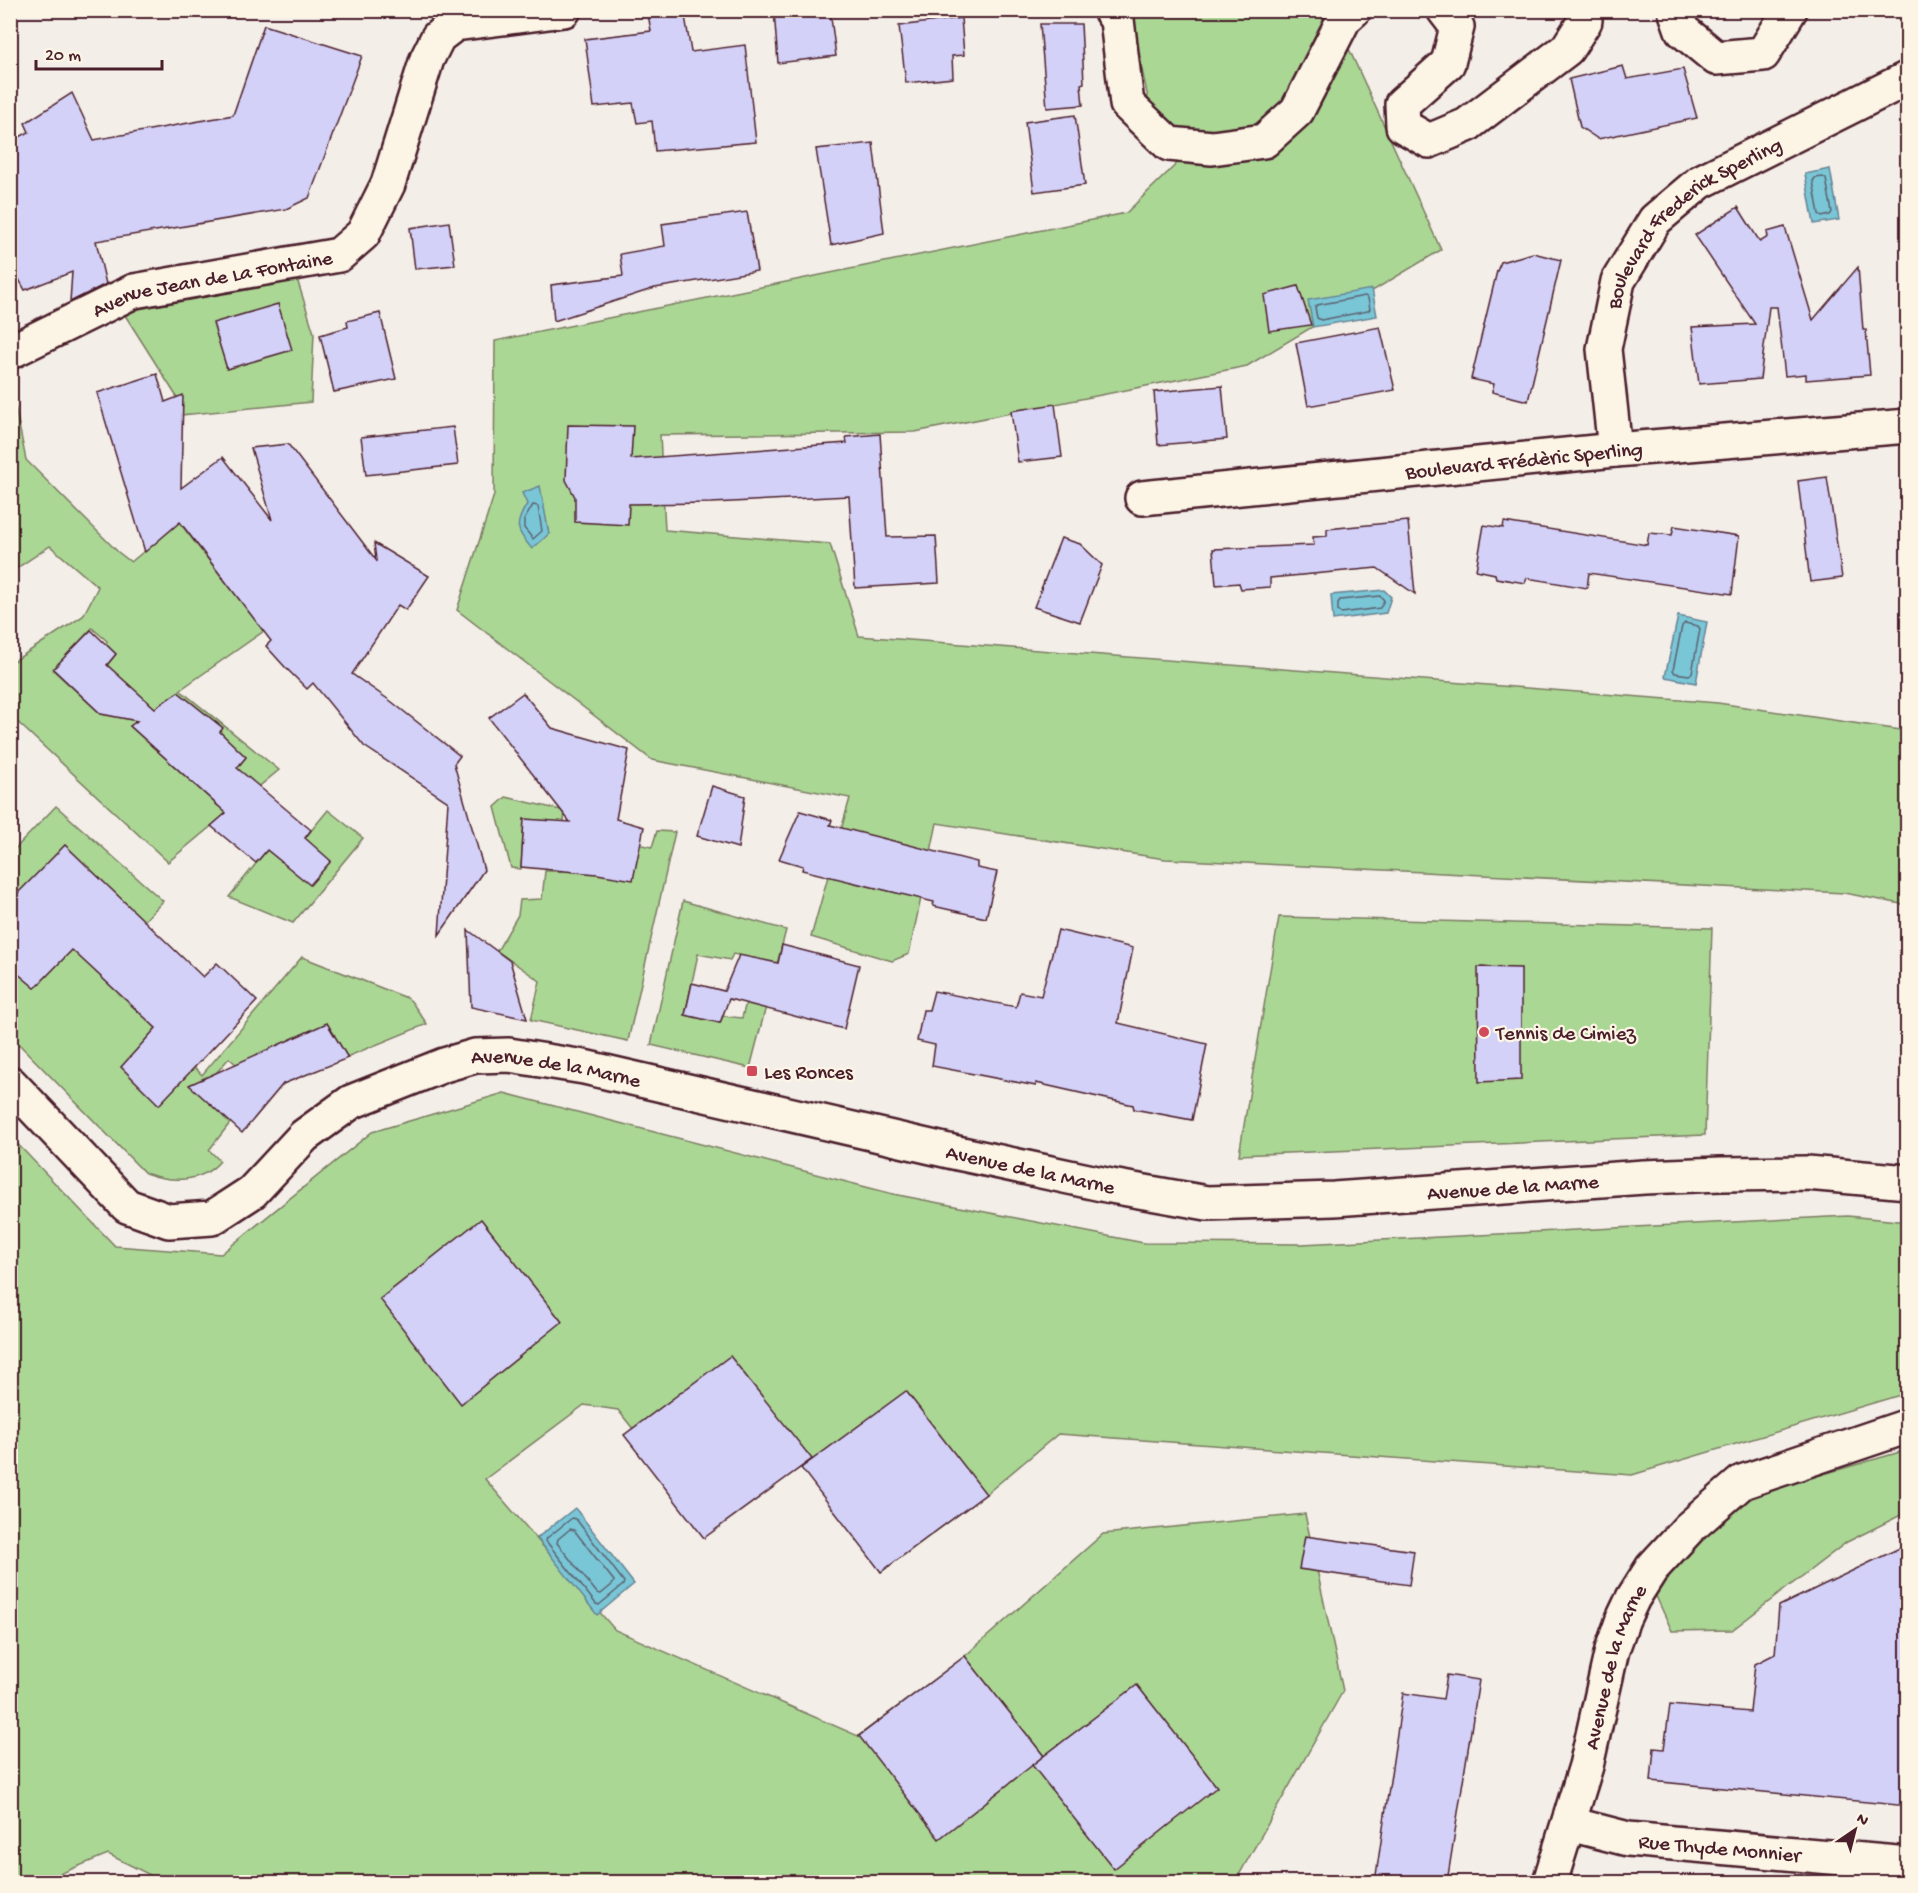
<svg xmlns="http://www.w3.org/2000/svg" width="1918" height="1893" font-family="'Gochi Hand',sans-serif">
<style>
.green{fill:#abd795;stroke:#7a7b60;stroke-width:1.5;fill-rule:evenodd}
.water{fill:#79c6d7;stroke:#668392;stroke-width:1.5}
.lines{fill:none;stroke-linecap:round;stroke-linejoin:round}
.shore{stroke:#5d6270;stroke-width:1.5}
.building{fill:#d4d1f9;stroke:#4a1f2b;stroke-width:1.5}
.minor-casing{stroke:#4a1f2b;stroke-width:38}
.minor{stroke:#fcf5e5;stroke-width:33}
.poi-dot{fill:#d1495b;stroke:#fcf5e5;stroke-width:2}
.labels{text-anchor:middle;stroke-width:4.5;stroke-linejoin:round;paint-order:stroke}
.street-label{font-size:21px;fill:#4a1f2b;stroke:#fcf5e5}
.poi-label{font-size:21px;fill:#4a1f2b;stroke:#fcf5e5;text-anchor:start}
</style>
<rect width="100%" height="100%" fill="#f4eee9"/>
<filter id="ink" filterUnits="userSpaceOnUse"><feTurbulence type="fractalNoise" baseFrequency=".0167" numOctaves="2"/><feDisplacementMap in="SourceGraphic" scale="12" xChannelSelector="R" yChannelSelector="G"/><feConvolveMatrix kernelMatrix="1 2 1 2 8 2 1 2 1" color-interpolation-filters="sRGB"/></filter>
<g filter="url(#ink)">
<!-- green -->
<g class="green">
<path d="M1130,11h207l-4,3 108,236 -194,116 -332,66 -255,3 5,95 165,14 29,92 859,67 189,28v174l-63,-12 -679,-34 -228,-36 -28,131 -17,7 -81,-24 39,-139 -198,-38 -195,-150 37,-115 1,-154 631,-128 71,-69 -45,-26zM882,838l31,8 -11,48 -52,-12 10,-43z"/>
<path d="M297,279l17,54 -3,69 -129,13v-10l-59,-93z"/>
<path d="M10,381l16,79 92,92 13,10 48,-40 85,109 -84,59 99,80 -111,92 -157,-146v-53l72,-47 15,-29 -48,-41 -39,26v-24l3,-3 -4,-5zM92,628l15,13 -1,3 10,10 -9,11 25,23 -18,28 -13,-2 -48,-44zM178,692l68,65 -9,11 8,8 -27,30 -88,-80z"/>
<path d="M506,797l59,14 -1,11 -40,-3 -3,50 -10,-1 -16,-61z"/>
<path d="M56,806l107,95 -67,71 54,50 52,53 100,-118 105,41 4,3 16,23 -144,59 -22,3 -32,-28 -30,35 31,30 -21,27 11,11c-19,23 -50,21 -75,12l-134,-137 -1,-70 25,22 86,-89 -56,-54 -54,56v-48z"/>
<path d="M328,810l35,28 -70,85 -64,-26 38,-47 43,34 -5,-46z"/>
<path d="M657,831l18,1 -47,209 -97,-21 9,-39 -43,-30 21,-36 2,-15 22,-1 3,-28h18l42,-34 47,10z"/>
<path d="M683,901l103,29 -36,138 -99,-23zM698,954l32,6 3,-6 24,5 -15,59 -19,-2 -3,7 -35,-8z"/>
<path d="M1279,917l433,11 -7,207 -466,20z"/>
<path d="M504,1093l389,101 251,49 158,1 546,-28 59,6v171l-275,82 -574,-41 -72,60 -105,78 -76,-107 -97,58 -90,-113 -34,-5 -99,74 130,151 243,106 107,-80 138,-122 202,-20 38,177 -108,191h-1071l-56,-28 -68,28h-29l-1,-746 105,110 106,8 151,-122z"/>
<path d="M1907,1450v62l-60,30 -115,88 -60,1 -23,-50 102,-86z"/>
</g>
<!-- water -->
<g class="water">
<path d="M1830,169l9,51 -25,4 -9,-50z"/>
<path d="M1372,289l5,27 -64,11 -5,-27z"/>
<path d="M540,486l9,48 -17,15c-15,-19 -19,-22 -5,-45l-5,-11z"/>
<path d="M1384,590l7,7 -5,16 -53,7 -2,-25z"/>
<path d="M1678,616l29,6 -11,61 -31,-6z"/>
<path d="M575,1508l59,76 -37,31 -60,-77z"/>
</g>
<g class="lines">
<!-- shore -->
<g class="shore">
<path d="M1823,177l3,2 6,33 -2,3 -8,2 -3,-3 -6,-33 2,-3z"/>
<path d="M1365,296l3,2 2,11 -2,2 -47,9 -4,-2 -2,-11 2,-2z"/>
<path d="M533,505l5,1 4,25 -9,8 -9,-11v-8z"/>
<path d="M1380,596l4,4 -4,8 -39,5 -3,-2v-8l2,-3z"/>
<path d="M1685,623l13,3 2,3 -8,44 -3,2 -14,-2 -2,-3 9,-44z"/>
<path d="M572,1518l4,1 48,63 -1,3 -24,20 -3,-1 -50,-63 1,-3z"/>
<path d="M570,1529l4,1 40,51 -1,3 -12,10 -4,-1 -40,-50 1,-4z"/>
</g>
</g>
<!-- building -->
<g class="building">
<path d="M669,10h15l7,42 54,-7 11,97 -101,9 -3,-30 -15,2 -4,-20 -39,4 -9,-68 66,-8 -3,-17z"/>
<path d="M774,10h56l6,46 -58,7z"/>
<path d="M961,18l3,37 -12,1 1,22 -47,5 -7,-57z"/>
<path d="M1040,24h41l3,59 -3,1 2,21 -36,3z"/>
<path d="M264,25l98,31 -53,142 -23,11 -190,32 10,43 -36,18 2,-30 -47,18 -15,-27v-121l19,-10 -4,-9 47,-30 22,47 139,-25z"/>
<path d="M1623,66l4,13 56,-10 14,49 -99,21 -18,-12 -11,-48z"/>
<path d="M1075,115l10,70 -51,7 -9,-70z"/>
<path d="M873,143l11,90 -53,12 -15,-96z"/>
<path d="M1738,207l22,35 8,-5 -1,-5 18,-5 28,93 45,-53 5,63h3l4,45 -64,5v-6l-21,2 -8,-69h-8l-9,72 -61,5 -7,-57 63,-3 -60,-89z"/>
<path d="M747,212l10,59 -102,17 -101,33 -3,-36 72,-9 -3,-22 45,-8 -3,-22z"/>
<path d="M449,222l6,43 -40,4 -5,-41z"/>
<path d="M1533,253l28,7 -33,141 -36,-9 2,-8 -23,-5 26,-108 4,-9z"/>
<path d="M1298,286l13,39 -42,6 -5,-36z"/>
<path d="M278,304l14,46 -65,19 -14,-46z"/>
<path d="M380,313l16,66 -62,13 -14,-57 28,-8 -1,-6z"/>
<path d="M1380,327l15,63 -87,16 -12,-63z"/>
<path d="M157,374l8,28 18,-7 -2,93 42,-31 49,63 -21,-72 37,-4 88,116 -2,-17 55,33 -23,34 -8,-5 -46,69 40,28 68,54 -6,8 30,106 -45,65 9,-133 -84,-56 -51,-63 -6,6 -22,-22 -19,-21 5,-5 -91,-119 -35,30 -48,-159z"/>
<path d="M1222,386l5,53 -69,6 -4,-53z"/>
<path d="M1055,404l7,53 -44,5 -7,-51z"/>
<path d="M568,425l65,1 -2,33 216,-16 -1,-6 34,-3 7,103 49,-1 3,47 -84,5 -6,-92 -137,7 -83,1 -1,21 -53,-3v-25l-9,-17z"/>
<path d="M453,427l5,38 -92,10 -5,-38z"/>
<path d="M1827,477l15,101 -32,4 -12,-101z"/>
<path d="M1408,521l7,73 -38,-26 -107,10v9l-29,2 -2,-6 -23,2 -3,-36 101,-4 -1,-8 14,-1v-7z"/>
<path d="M1504,522l143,23 2,-12 23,2 2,-9 65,10 -7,58 -143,-21 -2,15 -60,-10 -2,5 -29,-5 -1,-4 -19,-4 8,-45 19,3z"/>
<path d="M1061,538l19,6 22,21 -22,57 -46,-15z"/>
<path d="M91,630l25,24 -9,11 48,43 23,-16 45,36 -3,4 26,25 -9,11 74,62 -6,8 26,23 -21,24 -43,-35 -11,13 -45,-37 15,-13 -96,-87 7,-5 -36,-7 -48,-45z"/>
<path d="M523,693l29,35 77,22 -13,69 28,8 -11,53 -36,-6 -76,-7 3,-48 46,3 -81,-104z"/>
<path d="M712,786l33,10 -7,52 -41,-12z"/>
<path d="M800,811l32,9 -2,5 147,37v6l20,4 -11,46 -53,-12 1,-4 -132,-32 1,-4 -24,-7z"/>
<path d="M65,845l138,132 14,-14 40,38 -98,104 -38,-38 35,-39 -84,-78 -37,38 -25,-21v-66z"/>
<path d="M468,930l42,31 17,58 -56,-12z"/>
<path d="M1058,930l75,18 -15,75 89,21 -15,76 -58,-11 -1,-4 -97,-22v3l-104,-20 3,-21 -18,-4 6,-31h6l5,-19 82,16 4,-15 21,4z"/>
<path d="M782,945l77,20 -15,64 -115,-30 -9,24 -35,-8 7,-32 32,8 15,-36 39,8z"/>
<path d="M1478,967l43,1v112l-42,2z"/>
<path d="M327,1023l21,35 -65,26 -41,49 -53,-48z"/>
<path d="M481,1219l81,103 -101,82 -81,-105z"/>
<path d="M730,1356l82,103 -108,79 -80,-103z"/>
<path d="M906,1391l80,103 -105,78 -80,-104z"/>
<path d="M1305,1536l109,15 -5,34 -110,-16z"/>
<path d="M1908,1544v262l-257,-25 3,-33 10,1 6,-44 80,7 5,-48 20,-10 4,-48z"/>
<path d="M965,1656l79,100 -105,83 -80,-103z"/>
<path d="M1447,1675l32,5 -32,202h-72l28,-189 40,6z"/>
<path d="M1137,1685l80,102 -103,82 -82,-104z"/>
</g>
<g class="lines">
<defs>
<g id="minor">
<path d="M1110,10l7,10 10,84 42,40 43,4 52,-7 33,-30 47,-92 10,-9"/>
<path d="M1444,10l13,17 -9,36 -46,41 1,22 26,15 38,-16 100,-76 18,-28 -1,-11"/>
<path d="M1675,10l7,20 34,28 47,-4 27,-44"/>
<path id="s1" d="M10,352l124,-61 205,-36 24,-21 25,-50 39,-125 11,-22 17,-13 109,-14"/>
<path id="s2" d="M1615,450l-11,-101 14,-68 37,-61 45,-38 208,-104"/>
<path id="s3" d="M1142,498l473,-48 293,-24"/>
<path id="s4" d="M10,1083l117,123 42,15 43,-3 40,-26 52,-56 47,-34 93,-37 31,-9 34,-1 75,12 369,85 158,34 96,17 127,-4 310,-22 77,-3 86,-1 101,9"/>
<path id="s5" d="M1570,1824l58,15 280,25"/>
<path id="s6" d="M1550,1882l36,-116 26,-116 11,-31 10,-21 19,-30 37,-40 53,-46 166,-56"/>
</g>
</defs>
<!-- minor casing -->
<use href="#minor" class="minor-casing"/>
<!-- minor -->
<use href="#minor" class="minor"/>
</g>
</g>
<!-- markers -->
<g class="poi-dot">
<circle cx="1484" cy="1032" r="6"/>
<rect x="746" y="1065" width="12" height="12" rx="3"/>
</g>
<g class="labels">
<!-- street labels -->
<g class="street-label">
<text dy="7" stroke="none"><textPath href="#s2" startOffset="267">Boulevard Frederick Sperling</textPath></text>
<text dy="7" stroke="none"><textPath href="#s1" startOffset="216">Avenue Jean de La Fontaine</textPath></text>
<text dy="7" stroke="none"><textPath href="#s3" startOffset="384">Boulevard Frédèric Sperling</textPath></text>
<text dy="7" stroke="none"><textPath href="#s4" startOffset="654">Avenue de la Marne</textPath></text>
<text dy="7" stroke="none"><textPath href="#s4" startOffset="1140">Avenue de la Marne</textPath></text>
<text dy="7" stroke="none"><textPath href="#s4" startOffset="1626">Avenue de la Marne</textPath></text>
<text dy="7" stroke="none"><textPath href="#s6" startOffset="225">Avenue de la Marne</textPath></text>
<text dy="7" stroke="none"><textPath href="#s5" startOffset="152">Rue Thyde Monnier</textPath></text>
</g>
<!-- poi labels -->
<g class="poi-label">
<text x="1496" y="1039">Tennis de Cimiez</text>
<text x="764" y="1078">Les Ronces</text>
</g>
</g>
<!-- margin -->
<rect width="1918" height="1893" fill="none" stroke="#fcf5e5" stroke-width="36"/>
<rect x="18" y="18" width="1882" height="1857" fill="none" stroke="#4a1f2b" stroke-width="2" filter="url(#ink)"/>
<!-- north arrow -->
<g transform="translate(1855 1830) rotate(35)" stroke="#fcf5e5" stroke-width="4.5" paint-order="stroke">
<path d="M0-4.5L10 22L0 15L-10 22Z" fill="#4a1f2b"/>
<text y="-9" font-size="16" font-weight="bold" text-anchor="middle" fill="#4a1f2b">N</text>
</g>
<!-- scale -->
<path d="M36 60v9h126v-9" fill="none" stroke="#4a1f2b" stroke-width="3"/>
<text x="45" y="60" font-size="18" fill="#4a1f2b" stroke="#fcf5e5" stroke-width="4.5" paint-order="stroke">20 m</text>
</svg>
